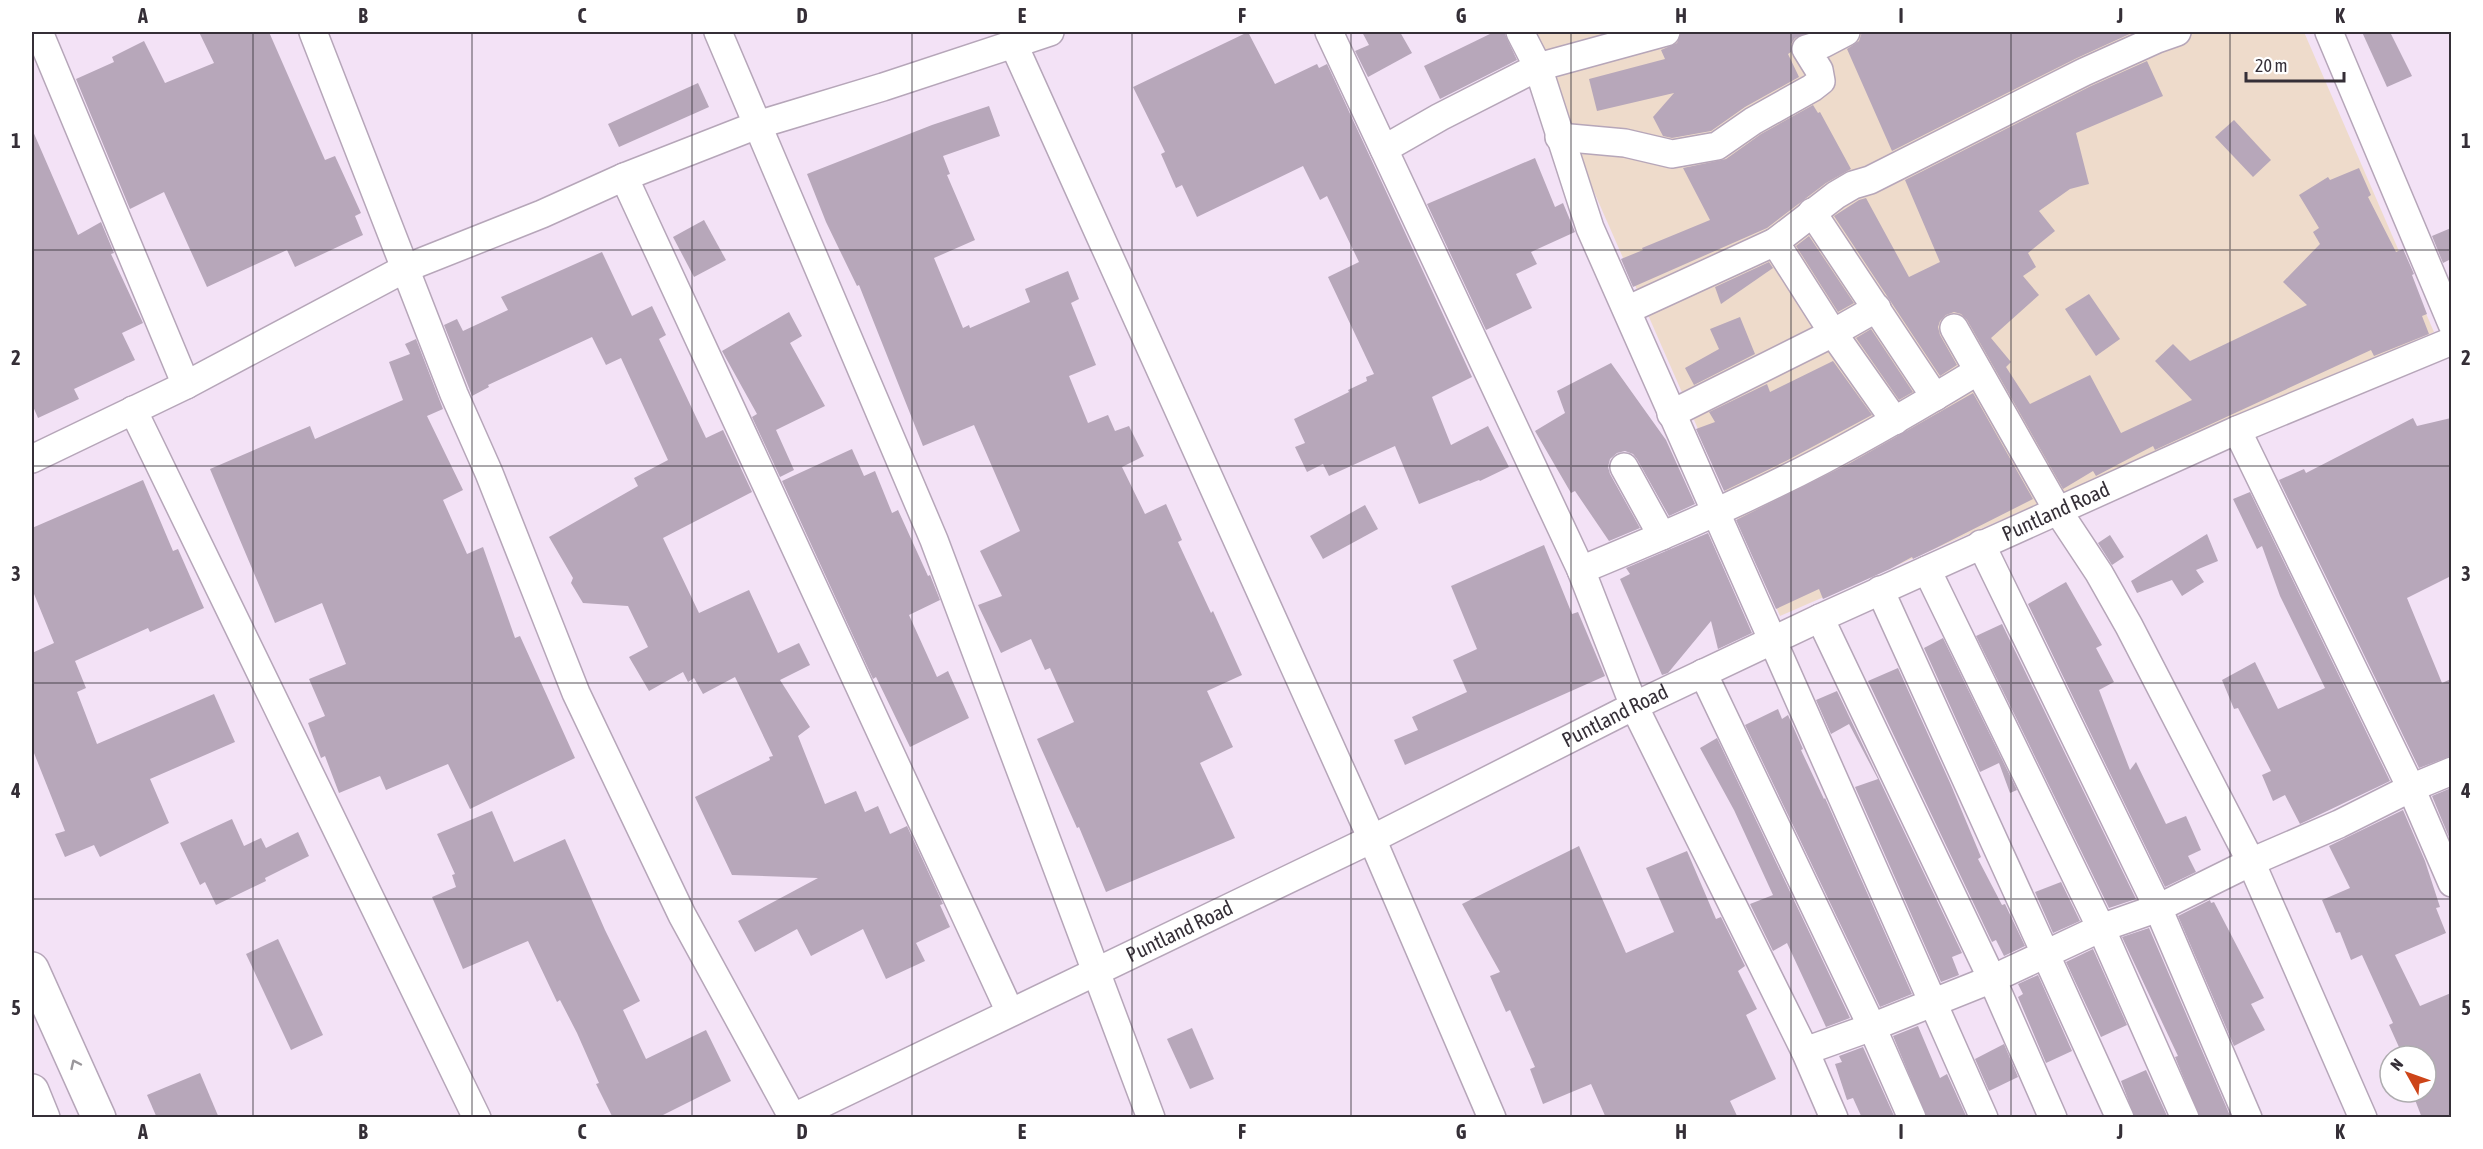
<svg xmlns="http://www.w3.org/2000/svg" width="2483" height="1149" font-family="'Asap Condensed',sans-serif">
<style>
.commercial{fill:#eedbcb}
.building{fill:#b7a7ba}
.lines{fill:none;stroke-linecap:round;stroke-linejoin:round}
.minor-casing{stroke:#b6a6b9;stroke-width:30}
.trunk-casing{stroke:#b6a6b9;stroke-width:36}
.minor{stroke:#fff;stroke-width:27}
.trunk{stroke:#fff;stroke-width:33}
.oneway{stroke:#9a979b}
.grid{fill:none;stroke:#352f37;stroke-width:1.5;stroke-opacity:0.55}
.labels{text-anchor:middle;stroke-width:4.5;stroke-linejoin:round;paint-order:stroke}
.street-label{font-size:21px;fill:#352f37;stroke:#fff}
.neatline{fill:none;stroke:#352f37;stroke-width:2}
.grid-label{font-size:20px;text-anchor:middle;font-weight:bold;fill:#352f37}
</style>
<rect width="100%" height="100%" fill="#f3e2f6"/>
<!-- commercial -->
<path class="commercial" d="M1524,32h780l130,300 -654,284z"/>
<!-- building -->
<g class="building">
<path d="M199,32h70l56,128 10,-4 26,57 -6,3 8,19 -68,32 -8,-17 -80,37 -43,-95 -34,17 -54,-130 38,-17 -2,-5 32,-16 21,42 49,-20z"/>
<path d="M1248,32l27,52 42,-20 2,4 8,-4 145,313 -40,20 19,48 37,-19 21,41 -29,14 -1,-1 -60,24 -24,-58 -66,30 -6,-12 -16,8 -12,-25 10,-4 -11,-24 55,-27 -1,-2 19,-9 -1,-4 8,-3 -46,-97 31,-15 -32,-66 -7,4 -17,-34 -106,51 -15,-32 -6,3 -15,-34 4,-2 -32,-65z"/>
<path d="M1362,32h38l12,21 -44,24 -13,-26 14,-6z"/>
<path d="M1494,32h10l13,28 -77,39 -16,-33z"/>
<path d="M1681,32h129l-15,6 -4,6v8l-3,2 11,23 -54,30 -34,24 -39,7 -9,-2 -10,-19 21,-24 -77,18 -8,-32 76,-20 -4,-9 16,-7z"/>
<path d="M1862,32h272l-57,26 -185,93 -45,-102 12,-8z"/>
<path d="M2362,32h28l22,44 -25,11z"/>
<path d="M2147,61l16,35 -87,37 13,51 -19,5 -31,22 16,20 -27,22 8,14 -13,9 16,19 -48,43 20,24 -5,5 24,37 60,-29 31,58 71,-33 -37,-39 18,-17 17,17 117,-56 -24,-23 37,-38 -7,-12 6,-4 -20,-33 29,-18 2,3 29,-12 12,27 -3,2 28,55 7,-3 11,25 -2,1 15,39 -5,2 7,18 -55,22 -3,-6 -216,100 -2,-4 -57,30 -3,-5 -30,18 -96,-169 -6,-6 -7,-2 -8,3 -6,6 -2,6 2,8 17,30 -17,11 -106,-160 25,-16 7,-2 43,79 31,-15 -35,-82 186,-94z"/>
<path d="M698,83l11,24 -90,40 -11,-23z"/>
<path d="M1813,105l5,8 2,-1 31,57 -25,14 -59,45 -134,59 -12,-28 22,-9 -1,-2 68,-28 -27,-52 43,-9 35,-25z"/>
<path d="M989,106l11,30 -57,20 7,18 -3,1 28,65 -41,18 29,70 6,-3 1,3 60,-26 -5,-13 43,-18 11,28 -8,4 25,62 -27,11 19,47 20,-8 7,16 14,-5 15,30 -22,11 23,47 21,-10 16,36 -4,2 33,71 2,-2 29,64 -35,16 26,56 -33,16 35,75 -129,54 -27,-65 -2,1 -40,-89 37,-17 -24,-54 -5,2 -14,-31 -30,14 -23,-48 24,-9 -22,-45 40,-20 -46,-106 -51,21 -64,-161 -2,1 -31,-64 -19,-48 125,-49z"/>
<path d="M2234,120l37,40 -18,17 -38,-40z"/>
<path d="M32,129l46,106 23,-13 13,31 -3,1 32,69 -21,10 13,27 -61,29 5,10 -41,19 -6,-14z"/>
<path d="M1535,158l20,49 8,-4 12,29 -44,20 6,12 -21,10 16,34 -46,22 -59,-126z"/>
<path d="M704,220l22,40 -32,17 -21,-40z"/>
<path d="M2451,228v31l-8,4 -11,-27z"/>
<path d="M1809,236l45,67 -16,9 -42,-66z"/>
<path d="M602,252l30,64 20,-10 14,29 -7,4 47,99 17,-8 29,62 -89,46 36,75 50,-23 29,63 21,-10 11,22 -30,15 30,47 -12,9 27,68 31,-13 9,21 13,-6 12,28 17,-8 36,78 -3,1 10,22 -34,16 9,18 -39,18 -23,-50 -52,27 -14,-27 -42,23 -17,-31 80,-43 -86,-3 -37,-78 75,-37 -1,-3 4,-1 -38,-79 -32,17 -9,-16 -6,4 -5,-10 -34,19 -20,-34 19,-10 -20,-41 -45,-3 -12,-20 2,-5 -24,-41 89,-51 -4,-8 34,-18 -47,-102 -15,7 -14,-28 -104,48 1,2 -17,9 -3,-8 -25,-63 13,-6 6,12 45,-21 -7,-13z"/>
<path d="M1769,262l4,6 -52,36 -6,-17z"/>
<path d="M2089,294l31,45 -24,17 -31,-47z"/>
<path d="M789,312l13,24 -12,7 35,63 -49,24 18,40 -14,7 -28,-60 5,-3 -35,-63z"/>
<path d="M1740,317l15,37 -61,31 -9,-17 34,-19 -9,-20z"/>
<path d="M1871,329l42,63 -14,8 -43,-62z"/>
<path d="M416,339l27,70 -16,7 36,74 -20,10 24,54 16,-7 32,91 5,-2 55,122 -105,51 -22,-45 -62,26 -6,-14 -41,17 -14,-37 -4,2 -13,-35 17,-7 -16,-37 37,-15 -24,-61 -47,20 -65,-154 100,-43 5,13 88,-39 -14,-38 21,-8 -5,-10z"/>
<path d="M1833,361l39,54 -86,46 -62,30 -28,-62 19,-7 -6,-10 58,-28 3,8z"/>
<path d="M1611,363l55,77 29,64 -26,12 -32,-57 -4,-5 -8,-3 -8,2 -7,6 -2,8 2,7 30,54 -31,13 -34,-50 -4,2 -36,-62 30,-18 -8,-22z"/>
<path d="M1973,393l60,106 -97,49 -23,11 -1,-2 -22,12 -67,30 -4,-10 -43,20 -40,-89 114,-57z"/>
<path d="M2413,418l4,8 34,-8v158l-44,22 35,85 9,-4v77l-32,12 -140,-288 25,-11 2,4z"/>
<path d="M852,449l12,27 11,-5 17,42 6,-3 30,66 2,-1 10,25 -31,15 28,62 11,-6 21,47 -59,29 -34,-70 -3,2 -91,-198z"/>
<path d="M143,480l30,71 5,-2 26,59 -54,24 -2,-4 -73,33 11,27 -9,4 20,52 117,-50 21,48 -85,37 19,44 -69,34 -6,-12 -29,12 -10,-23 10,-3 -33,-83v-95l22,-10 -22,-54v-61z"/>
<path d="M2250,492l140,289 -90,43 -15,-29 -12,6 -11,-26 9,-4 -33,-63 -4,1 -12,-29 33,-18 23,47 47,-21 -45,-92 -18,-50 -5,3 -24,-50z"/>
<path d="M1365,505l13,24 -55,30 -13,-23z"/>
<path d="M1708,533l44,100 -34,16 -7,-28 -43,52 -6,2 -42,-96 10,-5 -4,-6z"/>
<path d="M2207,534l11,27 -22,9 8,12 -22,14 -10,-16 -35,13 -6,-12z"/>
<path d="M2110,535l14,22 -12,8 -14,-22z"/>
<path d="M1544,545l28,69 6,-2 27,64 -200,89 -11,-25 24,-10 -6,-13 55,-25 -14,-32 24,-11 -26,-63z"/>
<path d="M2066,582l36,63 -6,3 18,34 -15,8 31,80 6,-8 30,62 20,-8 15,34 -13,6 8,16 -31,15 -137,-283z"/>
<path d="M2002,624l134,275 -27,9 -133,-272z"/>
<path d="M1943,638l74,152 -7,3 -11,-30 -19,9 -56,-124z"/>
<path d="M1898,668l53,117 30,72 -3,2 24,46 3,-1 20,42 -21,10 -8,-16 -4,2 -124,-261z"/>
<path d="M1837,691l125,262 -10,4 7,18 -18,7 -86,-195 23,-8 -29,-55 -18,10 -15,-34z"/>
<path d="M1778,709l4,10 6,-4 15,34 -2,1 23,49 1,-1 87,196 -32,13 -135,-282z"/>
<path d="M1717,738l133,280 -24,9 -39,-84 -14,8 -23,-47 23,-9 -39,-85 -34,-62z"/>
<path d="M2451,788v54l-19,-46z"/>
<path d="M2403,810l22,51 15,46 -4,1 10,25 -51,22 25,51 31,-13v125h-29l-10,-26h14v-36h-23l-14,-31 4,-2 -31,-68 -11,5 -11,-28 -4,1 -14,-33 28,-12 -21,-42z"/>
<path d="M492,811l22,51 51,-23 40,91 35,71 -17,9 23,49 60,-29 25,51 -74,37h-44l-17,-34 3,-1 -22,-50 -17,-33 -3,2 -29,-61 -65,28 -31,-72 24,-10 -4,-12 3,-1 -18,-40z"/>
<path d="M232,819l12,27 17,-8 5,10 32,-16 11,24 -44,22 1,3 -50,24 -11,-23 -5,3 -20,-42z"/>
<path d="M1579,846l47,107 48,-21 -28,-64 41,-17 29,68 5,-2 24,49 -7,5 19,38 -11,6 30,64 -46,22 8,17h-132l-15,-34 -48,20 -13,-35 5,-2 -25,-57 -4,2 -16,-36 10,-4 -38,-68z"/>
<path d="M2061,882l19,39 -27,12 -18,-41z"/>
<path d="M2210,900l1,3 3,-1 50,96 -13,6 14,26 -31,16 -56,-130z"/>
<path d="M2149,928l82,190h-31l-25,-61 3,-1 -56,-119z"/>
<path d="M278,939l45,96 -32,15 -45,-96z"/>
<path d="M2093,949l34,76 -26,12 -35,-75z"/>
<path d="M2038,975l34,76 -26,12 -28,-66 5,-3 -5,-10z"/>
<path d="M1918,1026l22,52 7,-4 20,44h-40l-34,-82z"/>
<path d="M1192,1028l22,51 -24,10 -23,-50z"/>
<path d="M2004,1044l14,33 -29,14 -14,-32z"/>
<path d="M1863,1047l32,71h-33l-9,-20 -6,2 -12,-36 7,-2 -3,-6z"/>
<path d="M2146,1070l22,48h-33l-14,-37z"/>
<path d="M200,1073l19,45h-62l-10,-23z"/>
</g>
<g class="lines">
<defs>
<g id="minor">
<path d="M39,32l147,353"/>
<path d="M313,32l141,362 35,79 87,220 106,222 111,203"/>
<path d="M718,32l216,508 217,578"/>
<path d="M1329,32l252,538 53,136 171,345 29,67"/>
<path d="M1520,32l18,35 52,161 394,890"/>
<path d="M2329,32l123,292"/>
<path d="M1013,43l359,796 120,279"/>
<path d="M1559,137l66,6 47,11 45,-8 36,-25 59,-33 9,-7 -2,-11 -13,-21 17,-5 23,-12"/>
<path d="M1384,149l56,-32 98,-50 128,-35"/>
<path d="M624,177l386,835"/>
<path d="M1812,212l123,185"/>
<path d="M1775,242l58,91 62,88"/>
<path d="M1627,310l148,-68 61,-47 17,-10 17,-5 214,-108 73,-33 20,-7"/>
<path d="M1954,328l104,183 41,62 30,53 122,236 112,256"/>
<path d="M133,410l344,708"/>
<path d="M1671,414l162,-81 44,-25"/>
<path d="M2237,430l174,358 41,95"/>
<path d="M32,459l154,-74 220,-117 136,-54 82,-37 133,-52 126,-38 167,-55"/>
<path d="M1624,467l38,69"/>
<path d="M1981,544l177,364 90,210"/>
<path d="M1581,570c82,-34 164,-69 242,-110 53,-28 104,-58 155,-89"/>
<path d="M1927,570l174,358 84,190"/>
<path d="M1880,590l240,528"/>
<path d="M1820,618l172,361 61,139"/>
<path d="M1703,673l169,354 40,91"/>
<path d="M1805,1051l67,-24 120,-48 109,-51 57,-20 93,-46 88,-38 72,-36 41,-17"/>
<path id="s1" d="M792,1118l580,-279 262,-133 186,-88 417,-188 215,-89"/>
</g>
<g id="trunk">
<path d="M32,969l67,149"/>
<path d="M32,1091l11,27"/>
</g>
</defs>
<!-- minor casing -->
<use href="#minor" class="minor-casing"/>
<!-- trunk casing -->
<use href="#trunk" class="trunk-casing"/>
<!-- minor -->
<use href="#minor" class="minor"/>
<!-- trunk -->
<use href="#trunk" class="trunk"/>
</g>
<!-- one-way arrows -->
<defs><path id="oneway-chevron" d="M-2-3.5L2.5 0L-2 3.5" fill="none" stroke-width="1.6" stroke-linecap="round" stroke-linejoin="round" transform="scale(1.5)"/></defs>
<use class="oneway" href="#oneway-chevron" transform="translate(75 1064) rotate(-115)"/>
<!-- grid -->
<path class="grid" d="M253,32v1086M472,32v1086M692,32v1086M912,32v1086M1132,32v1086M1351,32v1086M1571,32v1086M1791,32v1086M2011,32v1086M2230,32v1086M32,250h2420M32,466h2420M32,683h2420M32,899h2420"/>
<g class="labels">
<!-- street labels -->
<g class="street-label">
<text dy="7" stroke="none"><textPath href="#s1" startOffset="1402">Puntland Road</textPath></text>
<text dy="7" stroke="none"><textPath href="#s1" startOffset="916">Puntland Road</textPath></text>
<text dy="7" stroke="none"><textPath href="#s1" startOffset="430">Puntland Road</textPath></text>
</g>
</g>
<!-- border -->
<rect width="2483" height="1149" fill="none" stroke="#ffffff" stroke-width="66"/>
<!-- north arrow -->
<g transform="translate(2408 1074) rotate(310)"><circle r="28" fill="#ffffff" stroke="#aeacaf" stroke-width="1.5"/>
<path d="M0-4.5L10 22L0 15L-10 22Z" fill="#cd4519"/>
<text y="-9" font-size="16" font-weight="bold" text-anchor="middle" fill="#352f37">N</text>
</g>
<!-- scale -->
<path d="M2246 72v9h98v-9" fill="none" stroke="#352f37" stroke-width="3"/>
<text x="2255" y="72" font-size="18" fill="#352f37" stroke="#ffffff" stroke-width="4.5" paint-order="stroke">20 m</text>
<rect x="33" y="33" width="2417" height="1083" class="neatline"/>
<g class="grid-label">
<text x="143" y="23">A</text>
<text x="363" y="23">B</text>
<text x="582" y="23">C</text>
<text x="802" y="23">D</text>
<text x="1022" y="23">E</text>
<text x="1242" y="23">F</text>
<text x="1461" y="23">G</text>
<text x="1681" y="23">H</text>
<text x="1901" y="23">I</text>
<text x="2120" y="23">J</text>
<text x="2340" y="23">K</text>
<text x="16" y="148">1</text>
<text x="2466" y="148">1</text>
<text x="16" y="365">2</text>
<text x="2466" y="365">2</text>
<text x="16" y="581">3</text>
<text x="2466" y="581">3</text>
<text x="16" y="798">4</text>
<text x="2466" y="798">4</text>
<text x="16" y="1015">5</text>
<text x="2466" y="1015">5</text>
<text x="143" y="1139">A</text>
<text x="363" y="1139">B</text>
<text x="582" y="1139">C</text>
<text x="802" y="1139">D</text>
<text x="1022" y="1139">E</text>
<text x="1242" y="1139">F</text>
<text x="1461" y="1139">G</text>
<text x="1681" y="1139">H</text>
<text x="1901" y="1139">I</text>
<text x="2120" y="1139">J</text>
<text x="2340" y="1139">K</text>
</g>
</svg>
